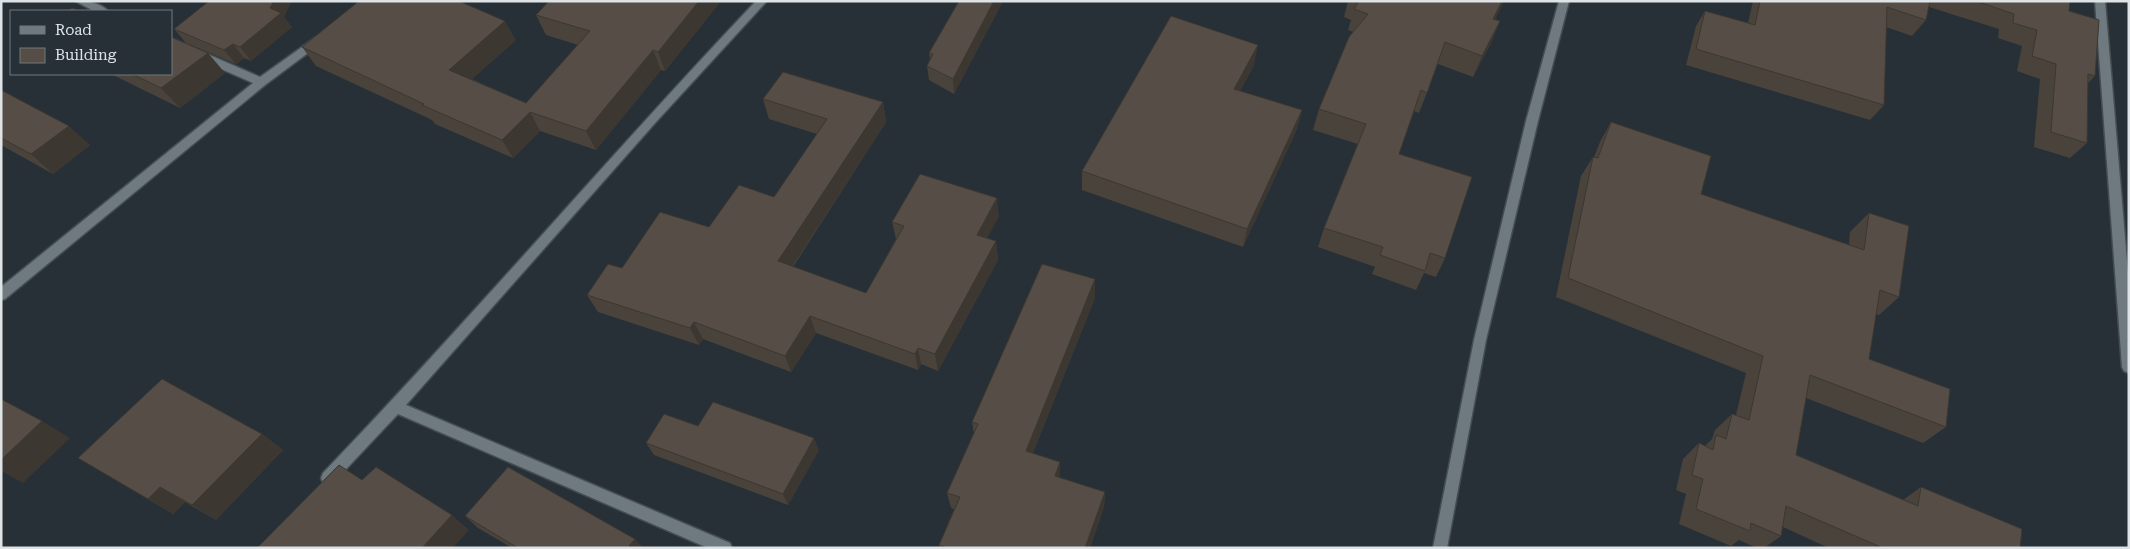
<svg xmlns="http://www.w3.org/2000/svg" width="2130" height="549" font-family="'Roboto Serif',serif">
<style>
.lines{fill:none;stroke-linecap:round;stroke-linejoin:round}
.minor-casing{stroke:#454d51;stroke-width:3}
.minor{fill:#6e7a80;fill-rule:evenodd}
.wall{fill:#4a433c}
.shaded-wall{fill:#3c3731}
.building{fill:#564e46;stroke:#3c3731}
</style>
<rect width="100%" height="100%" fill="#263036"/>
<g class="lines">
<defs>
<g id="minor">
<path d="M75,1c12,0 25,1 33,10h-14z"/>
<path d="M756,1h11l-111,121 -250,283 324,138 2,5h-24l-310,-134 -65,69 -5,1 -5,-1 -2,-5 2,-5c148,-154 286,-317 433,-472z"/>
<path d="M1559,1h10l-31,120 -52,219 -39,208h-14l41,-208 52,-219z"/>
<path d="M2095,1h10l24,284v88l-5,-2 -2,-4z"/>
<path d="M316,37l5,4 -1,3 -55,41 -260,214 -4,1v-13l252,-204 -82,-36v-9l89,39z"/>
</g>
</defs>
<!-- minor casing -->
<use href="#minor" class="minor-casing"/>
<!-- minor -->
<use href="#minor" class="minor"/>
</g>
<!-- wall -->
<g class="wall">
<path d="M549,1h172l-56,70 -4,-1 -65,80 -56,-19 -27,27 -78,-34 -3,-4 -116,-54 -14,-19 214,-7 -44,39 54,24 52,-58 -32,-10 -10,-20z"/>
<path d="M959,1h44l-49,93 -25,-14 -2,-14 3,-7 -1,-6z"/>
<path d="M1348,1h156l-9,18 5,2 -9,22 -18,34 -35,-13 -19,49 -5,-2 -15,43 46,104 -9,19 -12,-4 -8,17 -44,-16 3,-7 -57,-20 6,-19 34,-84 -45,-14 6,-21 34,-77 -5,-2 3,-10 -7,-3z"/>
<path d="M1753,1h317l-1,10 26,65 -7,7 -1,60 -17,15 -36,-11 6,-68 -23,-8 5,-25 -24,-8 1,-9 -70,-22 -3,13 -14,16 -26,-9 -2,78 -14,15 -184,-55 10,-39 9,-15 43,12z"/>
<path d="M284,17l8,10 -41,34 -7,-3 -8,6 -50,-21 -12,-14z"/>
<path d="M1254,65l-14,26 62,19 -5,19 -54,118 -161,-57v-19z"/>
<path d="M225,73l-45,35 -69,-34h60z"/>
<path d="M1,89l3,3 86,53 -37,29 -52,-29z"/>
<path d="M763,99l120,3 3,20 -93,145 73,26 30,-54 -4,-17 107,-6 -12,22 9,3 2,19 -60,111 -17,-7 -3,6 -102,-37 -25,39 -88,-33 -4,6 -101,-33 -11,-17 35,-27 152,-71 43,-63 -48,-15z"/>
<path d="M1611,122l90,72 148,51 1,-13 19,-19 30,84 -20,18 -3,-1 -7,45 77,68 -23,16 -117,-45 -10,57 107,45 18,-13 99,61h-191l-46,-21 -2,9 -17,12h-7l-18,-8 -8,6 -52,-22 7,-30 -10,-4 7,-31 16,-16 6,3 7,-7 3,-9 17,-16 4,1 10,-42 -190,-76 25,-121 12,-19h1l6,-15z"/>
<path d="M1095,279v19l-62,155 27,25 45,14 -1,15 -14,41h-151v-3l15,-36 -3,-1 -4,-15 27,-59 -2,-12z"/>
<path d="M698,426l121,24 -31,55 -134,-50 -8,-12z"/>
<path d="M262,434l21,16 -67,70 -31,-18 -12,12 -95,-56z"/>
<path d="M465,516l170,23 8,9h-131l-34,-20z"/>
</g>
<!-- shaded-wall -->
<g class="shaded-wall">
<path d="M274,1h18l-8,16 8,10 -41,34 -11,-14 30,-39z"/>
<path d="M699,1h22l-56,70 -7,-19z"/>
<path d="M994,1h9l-49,93 -1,-15z"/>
<path d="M1502,1h2l-20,39 9,-21z"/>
<path d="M505,21l11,19 -55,49 -12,-19z"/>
<path d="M1500,21l-9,22 -18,34 9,-21z"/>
<path d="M233,44l11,14 -8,6 -12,-14z"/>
<path d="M1258,45l-4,20 -24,44 4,-20z"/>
<path d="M653,50l8,20 -65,80 -10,-19z"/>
<path d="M208,53l17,20 -45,35 -19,-20z"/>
<path d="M883,102l3,20 -102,157 -6,-18z"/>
<path d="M1302,110l-5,19 -54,118 4,-18z"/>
<path d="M530,112l10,19 -27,27 -11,-18z"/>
<path d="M69,126l21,19 -37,29 -22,-20z"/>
<path d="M997,198l2,18 -20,38 -2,-19z"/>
<path d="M996,241l2,19 -60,111 -3,-17z"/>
<path d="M1095,279v19l-68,170 -1,-17z"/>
<path d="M810,316l6,17 -25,39 -6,-16z"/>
<path d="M694,322l9,17 -4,6 -9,-17z"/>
<path d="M918,348l3,16 -3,6 -3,-16z"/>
<path d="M42,421l28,17 -47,45 -22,-12v-11z"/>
<path d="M262,434l21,16 -67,70 -24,-15z"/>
<path d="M814,438l5,12 -31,55 -5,-11z"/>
<path d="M1060,462v16l-5,-2z"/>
<path d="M160,487l25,15 -12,12 -25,-15z"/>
<path d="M1105,492l-1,15 -14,41h-5z"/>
<path d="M452,515l17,15 -16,18h-31z"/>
<path d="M635,539l8,9h-13l-1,-2z"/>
</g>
<!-- building -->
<g class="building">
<path d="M209,1h65l-4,7 11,5 -41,34 -7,-3 -9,6 -50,-21z"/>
<path d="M359,1h100l46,20 -56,49 77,33 64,-72 -54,-16 13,-14h150l-41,51 -5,-2 -67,81 -56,-19 -28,28 -80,-35 2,-1 -122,-57z"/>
<path d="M959,1h35l-41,78 -26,-13 6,-12 -4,-1z"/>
<path d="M1359,1h143l-9,18 7,2 -18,35 -37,-14 -18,51 -6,-3 -22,64 73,23 -27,81 -15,-5 -5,18 -45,-16 3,-8 -59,-19 42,-104 -47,-15 30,-72 19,-23 -14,-5z"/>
<path d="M1760,1h170l-4,19 -39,-13 -3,98 -188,-56 9,-38 50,14z"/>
<path d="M1976,1h94l-1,10 30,9 -4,56 -7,-2 -1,69 -36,-11 5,-68 -24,-8 5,-26 -24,-7 1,-9z"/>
<path d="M72,8l8,3h-13z"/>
<path d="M1171,16l87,29 -24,44 68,21 -55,119 -165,-58z"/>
<path d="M171,37l37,16 -47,35 -29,-14h39z"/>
<path d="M783,72l100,30 -105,159 88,32 38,-67 -12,-4 28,-48 77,24 -20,37 19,6 -61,113 -17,-6 -3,6 -105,-38 -25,40 -91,-34 -4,6 -103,-33 21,-31 14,4 38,-56 49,15 30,-42 35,12 53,-78 -64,-20z"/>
<path d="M1,90l68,36 -38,28 -30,-16z"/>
<path d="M1611,122l100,34 -10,38 163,56 5,-37 40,13 -10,71 -19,-7 -11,69 81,30 -4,38 -136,-52 -14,80 122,51 3,-19 101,42 -2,19h-137l-97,-42 -5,30 -30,-13 -1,8 -54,-22 7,-30 -11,-4 7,-32 14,7 3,-15 10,4 6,-25 17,6 14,-64 -195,-78 25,-121 5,1z"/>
<path d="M1042,264l53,15 -69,172 34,11 -5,14 50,16 -20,56h-138l-8,-3 21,-48 -13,-4 31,-69 -6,-2z"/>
<path d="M162,379l100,55 -70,71 -32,-18 -12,12 -70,-41z"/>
<path d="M1,399l41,22 -41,39z"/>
<path d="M713,402l101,36 -31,56 -137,-51 18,-29 34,12z"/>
<path d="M339,465l23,15 14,-13 76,48 -30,33h-165z"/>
<path d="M508,467l127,72 -6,7 3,2h-114l-53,-32z"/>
</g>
<!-- border -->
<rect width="2130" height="549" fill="none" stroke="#dde3e6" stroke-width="5"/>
<!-- legend -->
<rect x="10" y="10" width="162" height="65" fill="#263036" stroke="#6f787c"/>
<rect x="20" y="26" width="25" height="8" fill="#6e7a80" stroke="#6f787c"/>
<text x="55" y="35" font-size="15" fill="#dde3e6">Road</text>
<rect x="20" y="48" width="25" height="15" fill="#564e46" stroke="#6f787c"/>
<text x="55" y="60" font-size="15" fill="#dde3e6">Building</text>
</svg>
